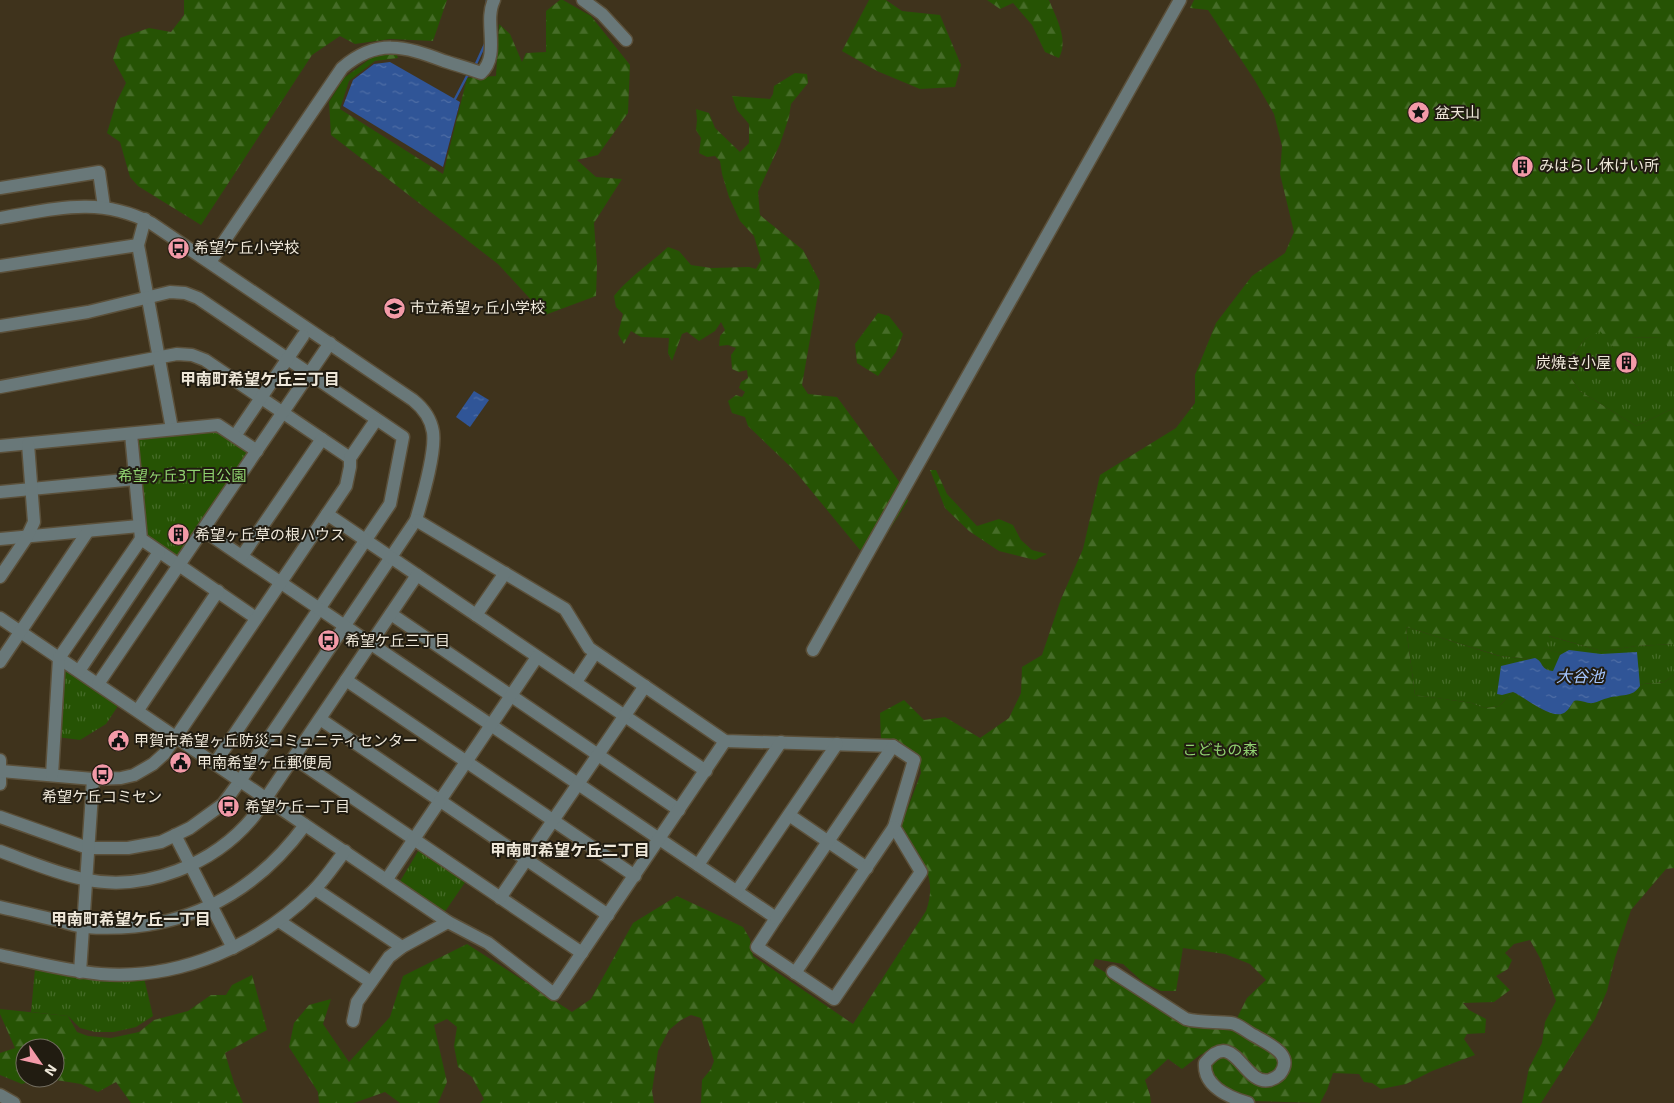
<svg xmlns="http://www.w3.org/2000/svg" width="1674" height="1103" font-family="'Exo 2','Noto Sans JP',sans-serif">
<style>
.forest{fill:url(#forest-firs)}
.park{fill:url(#park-tufts)}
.water{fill:url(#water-ripples)}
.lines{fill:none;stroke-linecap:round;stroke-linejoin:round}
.stream{stroke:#305597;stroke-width:2.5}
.minor-casing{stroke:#5b503a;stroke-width:15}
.minor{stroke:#697879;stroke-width:12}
.labels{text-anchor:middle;stroke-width:4;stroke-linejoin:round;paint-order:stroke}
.poi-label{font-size:15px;fill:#efe8da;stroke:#211c11;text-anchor:start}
.park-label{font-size:15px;fill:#91d371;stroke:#211c11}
.neighbourhood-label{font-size:16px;font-weight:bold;fill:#efe8da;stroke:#211c11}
.water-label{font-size:16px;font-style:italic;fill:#a4c5fe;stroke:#211c11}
</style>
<defs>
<pattern id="forest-firs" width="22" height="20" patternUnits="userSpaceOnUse" patternTransform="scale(1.25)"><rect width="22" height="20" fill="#265304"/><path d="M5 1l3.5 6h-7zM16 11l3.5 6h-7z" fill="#466c28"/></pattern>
<pattern id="park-tufts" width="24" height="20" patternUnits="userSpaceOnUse" patternTransform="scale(1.25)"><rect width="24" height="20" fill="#265304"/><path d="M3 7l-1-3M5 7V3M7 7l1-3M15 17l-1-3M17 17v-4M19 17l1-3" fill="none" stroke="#466c28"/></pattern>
<pattern id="water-ripples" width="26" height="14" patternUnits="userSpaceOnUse" patternTransform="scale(1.25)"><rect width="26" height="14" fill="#305597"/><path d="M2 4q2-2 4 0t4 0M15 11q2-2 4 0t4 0" fill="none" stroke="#4e6da5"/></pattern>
</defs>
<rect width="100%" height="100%" fill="#3f331c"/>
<!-- forest -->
<g class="forest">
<path d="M184,0h263l-14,41 -43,-2 -35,5 -15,-8 -28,19 -111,170 -63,-39 -8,-9 -10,-35 -13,-9 9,-30 10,-20 -13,-24 7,-21 29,-10 22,4 13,-17z"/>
<path d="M560,0h3l28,16 39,49 -2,48 -30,42 -21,5 19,17 26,2 -28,44 3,42 -1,31 -51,19 -47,-51 -167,-129 -2,-33 15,-24 31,-23 21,-2 2,5 -23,3 -26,20 -9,28 103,65 24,-96 29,-2 3,-52 11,10 12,28 4,-9 20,-1v-41z"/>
<path d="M869,0h17l16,11 38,4 21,50 -6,22 -35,2 -43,-18 -35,-20z"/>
<path d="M987,0h62c7,18 20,39 10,58l-14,-6 -13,-27 -19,-22 -13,6z"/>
<path d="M1194,0h480v361l-12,-24 -35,1 14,21 -16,2 -25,-29 -15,7 -21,29 16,23 56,35 38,-18v236l-37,2 -35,5 -53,-15 -6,12 25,7 1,13 -13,6 -24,-15 -32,-3 -94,-29 9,68 57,8 12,5 15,-2 14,-14 33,20 20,-5 14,-11 19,2 23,-5 21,-9 22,-2 9,-8v194l-8,1 -35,41 -16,48 -8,33 -12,28 -54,84h-19l7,-35 13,-25 3,-21 11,-21 -16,-43 -10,-18 -16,4 -9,9 7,7 -4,9 -12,7 14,14 -16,12 -31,1 6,7 17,9 -1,14 -18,1 -3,5 11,16 -43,16 -26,13 -25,5 -9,-6 -8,-1 -5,-8 -26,-1 -6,17 -7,13 -69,-2 -16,-5 -25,-17c-2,-12 -1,-21 12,-25l12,5 8,12 16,12 16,1c17,-14 15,-19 9,-38l-23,-11 -23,-17 10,-20 19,-18 -16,-16 -25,-10 -42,-6 -7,43h-15l-17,-8 -21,-19 -28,-5 -2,6 60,36 9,10 20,13 42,5 18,4 14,10 16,6 8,8v10l-9,9h-14l-22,-27 -17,-2 -18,8 -18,14 -14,-10 -23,21 5,15 1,8h-450l1,-23 9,-11 3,-8 -13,-43 -10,-3 -10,5 -12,10 -11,21 -6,40 2,12h-174l4,-4 -12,-22 -14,-10 -4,-21 3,-19 -10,-8 -13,6 13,57 -9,21h-38l-15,-11 -31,11h-35l-1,-11 -29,-45 5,-24 15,-18 22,-6 -8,25 26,38 41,-45 13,-41 64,-32 105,68 19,-13 42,-76 44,-27 66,31 7,12 3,17 100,68 73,-113c13,-36 -7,-55 -25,-85l20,-53 -2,-15 -24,-16 -14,-1 -1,-28 24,-13 20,20 21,-3 35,21 29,-20 12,-25 1,-26 20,-12 19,-56 22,-50 17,-74 76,-47 19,-25v-28l21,-52 36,-47 33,-23 9,-21 -14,-58 2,-28 -8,-32 -20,-35 -46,-69 -18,-2z"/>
<path d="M795,73l12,1 1,9 -17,21 -2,13 -9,27 -22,48 2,23 43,35 17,32 -18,103 6,9 29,3 61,83 10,21 -30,46 -18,3 -65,-79 -47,-45 -3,-9 -13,-4 -4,-12 8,-6 6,2 3,-5 -6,-4 2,-6 7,-4 -1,-8 -8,2 -7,-3 -1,-14 5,-7 -8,-3 -9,1 1,-10 5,-6 -4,-8 -6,9 -16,10 -12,-9 -5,2 -10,27 -4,-8 1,-15 -28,-1 -10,-6 -7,13 -6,-10 5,-20 -7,-7 -2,-11c15,-19 36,-32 54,-49l11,4 12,14 20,3 38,-1 7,2 5,-9 -7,-24 -14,-15 -11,-24 -7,-23 -2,-13 -5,-5 -8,1 -8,-4 2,-15 -5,-8 1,-10 -1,-11 13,4 6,15 25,24 9,-9v-19l-12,-14 -5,-14 38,3 3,-5 1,-8z"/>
<path d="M878,313l11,3 14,18 -7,18 -18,24 -21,-13 -2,-19z"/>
<path d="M930,470h6l11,24 30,32 22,-7 14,6 8,15 11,10 15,4 -12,6 -36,-9 -30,-20 -24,-23z"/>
<path d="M252,975l15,55 -42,23 9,30 9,20h-112l-15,-21 -18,10 -17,-8 -37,-6h11v-30h-30v30h16l-19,6 -22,-9v-22l15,-5 -15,-34v-5l68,7 9,16 11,4 23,2 28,-6 15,-12 34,-9 23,-16h15l6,-10z"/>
</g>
<!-- park -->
<g class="park">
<path d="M1600,331l25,30 15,-3 -14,-20 37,-1 11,24v47l-38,18 -56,-35 -16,-23 21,-29z"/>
<path d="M212,430l10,3 26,16 1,6 -68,100 -7,2 -26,-18 -5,-8 -8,-89 4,-5z"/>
<path d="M1406,627l93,29 33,3 24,15 12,-19 -26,-7 6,-12 54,15 35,-5 37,-2v30l-9,8 -22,2 -21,9 -42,3 -14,11 -20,5 -33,-20 -14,14 -15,2 -12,-5 -57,-8z"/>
<path d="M61,668l57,38 -12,18 -26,16 -23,-3z"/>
<path d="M420,848l46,33 -22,32 -45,-30z"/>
<path d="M35,969l109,9 9,38 -17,11 -22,5h-19l-15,-4 -12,-12 -37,-4z"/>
</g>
<!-- water -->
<g class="water">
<path d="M390,62l70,40 -17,65 -100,-61 10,-26 21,-16z"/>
<path d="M474,391l15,9 -19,27 -14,-10z"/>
<path d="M1569,650l32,4 36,-2 3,34c-8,12 -19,8 -32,12 -5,1 -10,4 -15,5 -7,1 -12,-4 -19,-2 -3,4 -6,10 -10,12 -13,7 -39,-16 -51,-21l-11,3 -5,-1 4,-28 34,-8c9,4 5,12 18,13l7,-16z"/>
</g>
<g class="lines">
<!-- stream -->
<g class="stream">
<path d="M485,14l2,-14"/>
<path d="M475,66l10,-22"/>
<path d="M455,99l12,-23 3,-3"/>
</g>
<defs>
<g id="minor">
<path d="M583,0l19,14 24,26"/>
<path d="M0,188l99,-16 5,35"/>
<path d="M0,218c56,-9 98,-22 151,5l262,177c10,8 18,19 20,32 3,21 -11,67 -17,88l-176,261 -17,23 -33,24 -29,14 -33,6h-40l-88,-31"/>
<path d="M145,219l-7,26 34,184"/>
<path d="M210,262l132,-194c35,-30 62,-22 102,-7 12,4 24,7 37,12 20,-18 2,-51 13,-73"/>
<path d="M0,266l138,-21"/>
<path d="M0,326l88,-14 82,-20 15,1 13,5 205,139 -13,67 -175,259"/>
<path d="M0,387l177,-33 15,1 13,5 145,98"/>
<path d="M131,434l10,105 115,79"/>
<path d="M235,436l68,-100"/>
<path d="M0,446l218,-21 39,26"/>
<path d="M0,492l135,-13"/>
<path d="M327,514l379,257"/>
<path d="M203,530l573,388 -19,29 77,52 87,-127 -27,-45 20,-67 -21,-14 -168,-5 -136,-93 -24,-39 -149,-89"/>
<path d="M0,539l139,-13"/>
<path d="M242,556l80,-117"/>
<path d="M0,577l27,-40 7,-15 -6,-78"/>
<path d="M391,614l288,196"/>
<path d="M476,615l29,-42"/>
<path d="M0,618l448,304 40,21 66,51 171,-253"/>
<path d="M813,650l367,-650"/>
<path d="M0,662l88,-131"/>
<path d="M79,671l80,-119"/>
<path d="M346,680l289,196"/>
<path d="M576,682l19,-29"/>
<path d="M98,684l232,-341"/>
<path d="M138,710l80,-119"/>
<path d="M320,719l288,196"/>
<path d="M294,758l288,195"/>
<path d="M0,760v24"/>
<path d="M1,771l92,8 28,-1 13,-3 19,-11 11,-10 12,-17 170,-251 4,-19v-9l26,-38"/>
<path d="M52,775l7,-117 82,-119"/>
<path d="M789,815l78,53"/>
<path d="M175,835l58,113"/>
<path d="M0,851c27,10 55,22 83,28 62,14 132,-15 171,-63l163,-241"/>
<path d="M698,865l83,-123"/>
<path d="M387,879l150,-222"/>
<path d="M315,889l87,58"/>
<path d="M737,891l100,-147"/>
<path d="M500,898l145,-212"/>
<path d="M0,907c19,4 37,9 56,13 9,2 19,6 29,7 92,7 166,-29 220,-102"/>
<path d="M776,918l117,-172"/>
<path d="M279,921l92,61"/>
<path d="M0,955c33,7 67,16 101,19 79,6 158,-29 213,-84 11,-11 21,-26 31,-39"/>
<path d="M80,972l13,-193"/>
<path d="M1113,972l73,47c15,4 30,2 45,4 8,1 17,10 24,13 13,8 40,18 25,38 -3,3 -7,5 -10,6 -27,7 -35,-54 -65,-17 -2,23 23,34 43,40"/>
<path d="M795,973l99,-146"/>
<path d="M353,1021l4,-19 32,-45 13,-10 46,-25"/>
<path d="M0,1095l14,8"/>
</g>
</defs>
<!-- minor casing -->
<use href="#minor" class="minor-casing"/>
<!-- minor -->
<use href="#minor" class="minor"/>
</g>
<!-- icons -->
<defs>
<symbol id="sight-disc" viewBox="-11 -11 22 22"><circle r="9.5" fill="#f39aa8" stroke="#211c11"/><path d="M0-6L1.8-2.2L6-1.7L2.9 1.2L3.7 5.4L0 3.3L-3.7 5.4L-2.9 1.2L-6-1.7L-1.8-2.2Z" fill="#111"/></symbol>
<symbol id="building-disc" viewBox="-11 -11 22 22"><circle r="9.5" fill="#f39aa8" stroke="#211c11"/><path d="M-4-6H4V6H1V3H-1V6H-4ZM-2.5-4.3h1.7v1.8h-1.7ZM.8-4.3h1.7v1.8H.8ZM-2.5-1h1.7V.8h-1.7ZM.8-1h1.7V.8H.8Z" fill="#111"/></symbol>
<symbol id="bus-disc" viewBox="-11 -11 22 22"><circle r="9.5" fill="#f39aa8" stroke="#211c11"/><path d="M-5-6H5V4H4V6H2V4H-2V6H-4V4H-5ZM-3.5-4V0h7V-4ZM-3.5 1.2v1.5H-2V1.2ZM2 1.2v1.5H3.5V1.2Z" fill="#111"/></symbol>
<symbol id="school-disc" viewBox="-11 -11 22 22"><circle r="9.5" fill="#f39aa8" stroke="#211c11"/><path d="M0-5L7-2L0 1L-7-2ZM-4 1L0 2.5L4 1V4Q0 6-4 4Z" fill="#111"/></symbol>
<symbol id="civic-disc" viewBox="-11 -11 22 22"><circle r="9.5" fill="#f39aa8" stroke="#211c11"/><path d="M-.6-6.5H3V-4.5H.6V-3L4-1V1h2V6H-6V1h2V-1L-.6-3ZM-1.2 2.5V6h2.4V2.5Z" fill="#111"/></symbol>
</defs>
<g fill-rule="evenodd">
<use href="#sight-disc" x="1406" y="100" width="25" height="25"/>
<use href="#building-disc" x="1510" y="154" width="25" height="25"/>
<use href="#bus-disc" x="166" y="236" width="25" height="25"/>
<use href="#school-disc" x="382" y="296" width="25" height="25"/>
<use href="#building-disc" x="1614" y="350" width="25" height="25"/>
<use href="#building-disc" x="166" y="522" width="25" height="25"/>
<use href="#bus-disc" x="316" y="628" width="25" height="25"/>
<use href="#civic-disc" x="106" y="728" width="25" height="25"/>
<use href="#civic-disc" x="168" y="750" width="25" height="25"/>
<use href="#bus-disc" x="90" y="762" width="25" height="25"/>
<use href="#bus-disc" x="216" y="794" width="25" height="25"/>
</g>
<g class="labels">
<!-- poi labels -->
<g class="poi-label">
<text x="1435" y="118">盆天山</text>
<text x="1539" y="171">みはらし休けい所</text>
<text x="194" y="253">希望ケ丘小学校</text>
<text x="410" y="313">市立希望ヶ丘小学校</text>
<text x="1611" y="368" text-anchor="end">炭焼き小屋</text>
<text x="195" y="540">希望ヶ丘草の根ハウス</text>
<text x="345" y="646">希望ケ丘三丁目</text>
<text x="134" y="746">甲賀市希望ヶ丘防災コミュニティセンター</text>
<text x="197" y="768">甲南希望ヶ丘郵便局</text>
<text x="102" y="802" text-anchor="middle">希望ケ丘コミセン</text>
<text x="245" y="812">希望ケ丘一丁目</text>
</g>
<!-- park labels -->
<g class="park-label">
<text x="182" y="481">希望ヶ丘3丁目公園</text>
<text x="1220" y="755">こどもの森</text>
</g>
<!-- neighbourhood labels -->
<g class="neighbourhood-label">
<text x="260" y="385">甲南町希望ケ丘三丁目</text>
<text x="570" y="856">甲南町希望ケ丘二丁目</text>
<text x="131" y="925">甲南町希望ケ丘一丁目</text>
</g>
<!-- water labels -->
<g class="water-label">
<text x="1580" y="682">大谷池</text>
</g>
</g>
<!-- north arrow -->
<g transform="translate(40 1063) rotate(124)"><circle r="24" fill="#211c11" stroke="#736e61"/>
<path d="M0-4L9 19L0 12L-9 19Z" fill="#f39aa8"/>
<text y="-8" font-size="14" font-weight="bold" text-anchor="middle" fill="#efe8da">N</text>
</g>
</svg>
